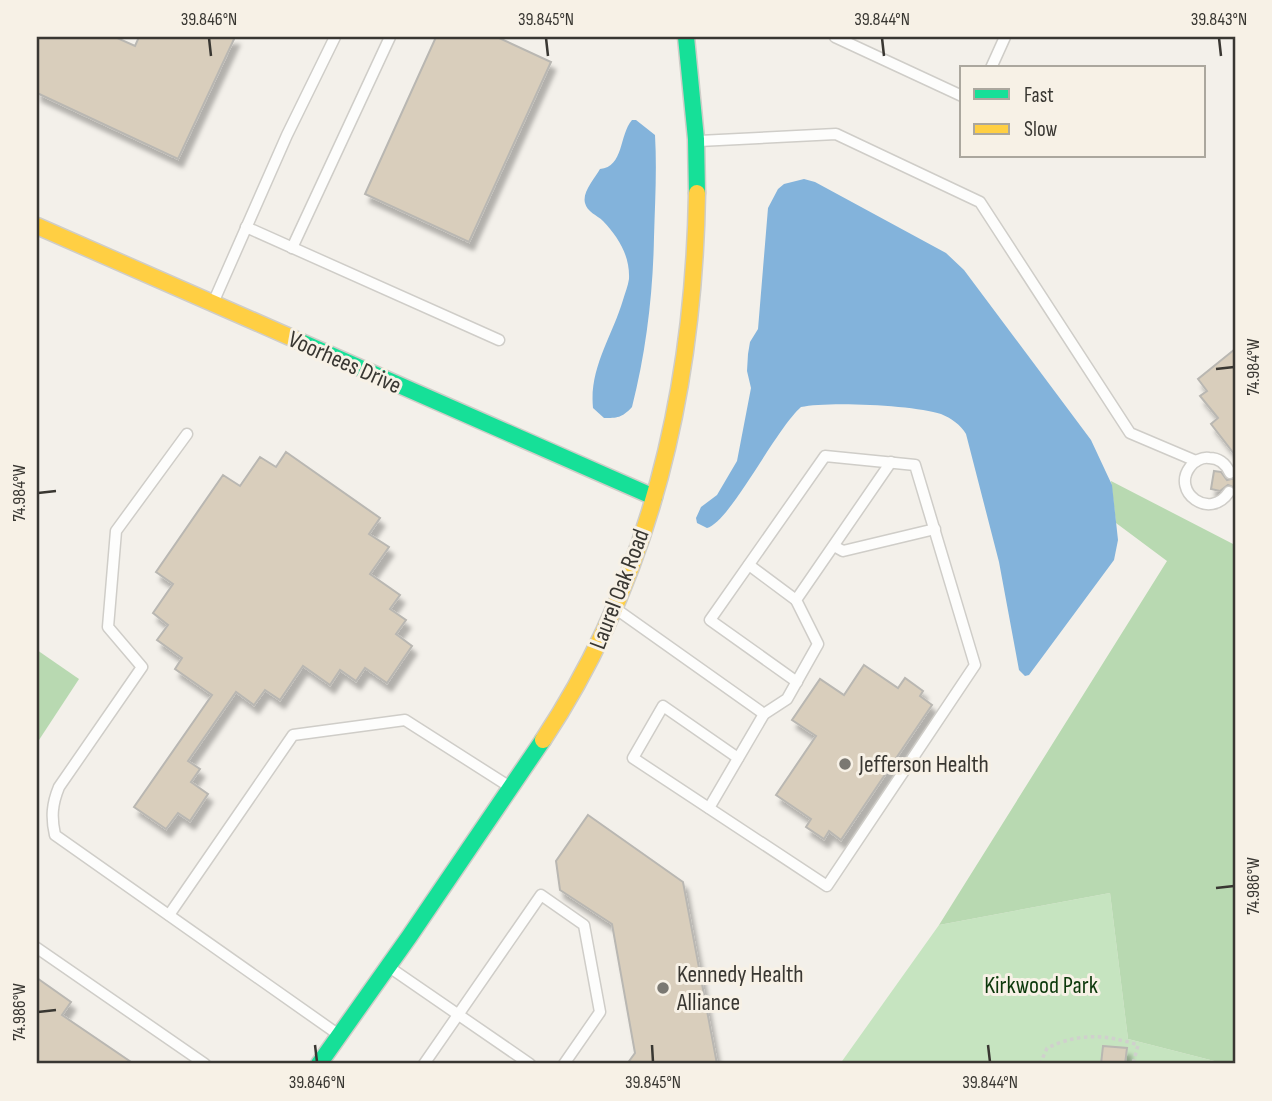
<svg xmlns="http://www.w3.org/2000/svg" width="1272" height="1101" font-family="'Sofia Sans Condensed',sans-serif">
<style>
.green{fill:#c6e4c0}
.forest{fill:#b8d9b1}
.water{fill:#83b3db}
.building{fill:#d9cebc;stroke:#b9b7b2;stroke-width:2;filter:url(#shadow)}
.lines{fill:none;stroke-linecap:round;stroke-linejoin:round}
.lane-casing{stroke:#cfcdc8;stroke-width:13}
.fast-casing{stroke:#cfcdc8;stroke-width:19}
.slow-casing{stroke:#cfcdc8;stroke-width:19}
.path{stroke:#d0d0cd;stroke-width:3.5;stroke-dasharray:3.5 3.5;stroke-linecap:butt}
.lane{stroke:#fdfdfc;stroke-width:10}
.fast{stroke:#16e098;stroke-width:16}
.slow{stroke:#ffcf43;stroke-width:16}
.ticks{fill:none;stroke:#393732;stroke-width:2.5}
.poi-dot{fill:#7a7872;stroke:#f7f1e6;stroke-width:2.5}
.labels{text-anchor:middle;stroke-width:6;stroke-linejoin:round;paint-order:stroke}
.street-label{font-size:24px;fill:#393732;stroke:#f7f1e6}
.poi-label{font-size:24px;fill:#393732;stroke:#f7f1e6;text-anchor:start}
.park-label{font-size:24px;fill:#0d390c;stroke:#f7f1e6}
.neatline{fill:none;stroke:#393732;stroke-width:2.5}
.ticks-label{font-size:18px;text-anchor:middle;fill:#393732}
</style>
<defs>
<filter id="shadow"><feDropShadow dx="4.5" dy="8" stdDeviation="2" flood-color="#0004"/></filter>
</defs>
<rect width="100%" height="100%" fill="#f3f0ea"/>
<!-- green -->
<path class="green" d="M1110,893l18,146 98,25h-386l99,-139z"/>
<!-- forest -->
<g class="forest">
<path d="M1111,481l124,64v519h-9l-98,-25 -18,-146 -171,32 228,-364 -51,-38z"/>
<path d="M37,650l42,29 -42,64z"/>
</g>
<!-- water -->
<g class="water">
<path d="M632,120h4l19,15c2,35 0,68 -1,102 -1,57 -8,115 -22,170 -10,11 -15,11 -28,11l-11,-10c-4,-40 19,-71 30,-108 2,-7 5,-14 6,-21 1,-23 -10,-41 -26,-58 -6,-6 -16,-9 -18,-18 -3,-11 10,-25 15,-34 24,-2 19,-34 32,-49z"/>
<path d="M804,179l11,3 131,71 18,17 127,170 21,45 6,55 -4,20 -85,115 -4,1 -6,-6 -20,-108 -33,-128c-5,-9 -15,-16 -25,-20 -26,-9 -114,-13 -140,-7 -26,23 -71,115 -94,121l-10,-5 -1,-5 5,-11 16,-12 20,-34 14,-73 -4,-17 1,-17 2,-12 8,-13 10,-121 10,-19 6,-5z"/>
</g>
<!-- building -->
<g class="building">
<path d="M37,37h78l20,9 4,-9h96l-57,122 -141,-66z"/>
<path d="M436,37h61l54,25 -82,180 -104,-48z"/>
<path d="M1235,349v106l-24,-31 7,-6 -18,-22 7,-5 -9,-12z"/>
<path d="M286,452l94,66 -11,16 20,13 -19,27 30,21 -10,14 16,11 -10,14 16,12 -25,37 -22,-15 -9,13 -16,-11 -10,15 -27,-19 -23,34 -15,-10 -11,15 -18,-13 -48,69 12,8 -9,13 17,12 -18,27 -12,-8 -12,16 -32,-22 78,-112 -37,-26 7,-11 -25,-18 11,-15 -15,-12 20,-29 -17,-12 67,-97 17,11 20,-29 16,10z"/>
<path d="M1214,471l7,1 6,8 8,-2v10l-7,-3 -8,6 -9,-2z"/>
<path d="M864,665l34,23 7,-10 18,13 -3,5 12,9 -91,135 -12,-9 -5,8 -18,-12 5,-8 -35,-24 40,-59 -24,-16 28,-41 24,16z"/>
<path d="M588,815l95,67 34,182h-90l8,-11 -23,-129 -52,-34 -4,-29z"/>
<path d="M37,978l34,24 -9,13 72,49h-97z"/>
<path d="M1103,1046l24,2 -2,16h-24z"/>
</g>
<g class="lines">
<defs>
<g id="lane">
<path d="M835,37l127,59"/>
<path d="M991,68l14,-31"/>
<path d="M699,141l137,-7 144,68 150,231 66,28"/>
<path d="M246,227l253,113"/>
<path d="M292,248l98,-211"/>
<path d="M213,303l74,-168 48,-98"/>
<path d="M187,434l-71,97 -8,96 34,40 -83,120c-7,17 -8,30 -4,48l284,200"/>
<path d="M1229,492c-19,29 -58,0 -39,-25 4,-6 12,-10 19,-9 10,0 17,6 21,15"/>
<path d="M834,546l9,5 92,-22"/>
<path d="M749,565l47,35"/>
<path d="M616,609l148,105"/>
<path d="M738,758l-75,-52 -30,52 194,128 148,-221 -60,-200 -90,-9 -115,164 87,62"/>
<path d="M709,808l55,-94 23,-15 31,-55 -22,-44 95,-138"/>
<path d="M169,915l124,-180 112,-15 105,67"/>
<path d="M37,948l168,116"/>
<path d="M389,967l141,97"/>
<path d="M424,1064l117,-169 43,30 16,87 -36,52"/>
</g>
<g id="fast">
<path d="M686,37l10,102 1,54"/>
<path d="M299,341l355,156"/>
<path d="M319,1064l90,-127 134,-197"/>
</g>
<g id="slow">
<path d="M37,226l262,115"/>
<path d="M543,740c108,-163 151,-354 154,-547"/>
</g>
</defs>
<!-- lane casing -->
<use href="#lane" class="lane-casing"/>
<!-- fast casing -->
<use href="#fast" class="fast-casing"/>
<!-- slow casing -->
<use href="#slow" class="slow-casing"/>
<!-- path -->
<path class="path" d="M1040,1064l7,-16c32,-15 57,-14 91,-3l-5,19"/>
<!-- lane -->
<use href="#lane" class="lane"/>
<!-- fast -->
<use href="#fast" class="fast"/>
<!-- slow -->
<use href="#slow" class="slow"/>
</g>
<!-- ticks -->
<path class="ticks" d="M209,38l2,18M546,38l2,18M882,38l2,18M1219,38l2,18M1216,369l18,-2M38,493l18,-2M1216,888l18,-2M38,1012l18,-2M315,1045l2,17M652,1045l1,17M988,1045l2,17"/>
<!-- markers -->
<g class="poi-dot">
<circle cx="845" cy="764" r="7"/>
<circle cx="663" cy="988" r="7"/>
</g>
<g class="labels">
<!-- street labels -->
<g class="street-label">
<text transform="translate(345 362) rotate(24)" y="8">Voorhees Drive</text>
<text transform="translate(619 589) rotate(-69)" y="8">Laurel Oak Road</text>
</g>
<!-- poi labels -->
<g class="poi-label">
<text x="859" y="772">Jefferson Health</text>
<text x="677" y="982">Kennedy Health<tspan x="677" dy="28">Alliance</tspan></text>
</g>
<!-- park labels -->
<g class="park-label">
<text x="1041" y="993">Kirkwood Park</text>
</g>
</g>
<!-- border -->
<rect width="1272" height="1101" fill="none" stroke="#f7f1e6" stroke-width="77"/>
<!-- legend -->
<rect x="960" y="66" width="245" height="91" fill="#f7f1e6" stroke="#aba79e" stroke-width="2"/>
<rect x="974" y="89" width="35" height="10" fill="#16e098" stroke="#aba79e" stroke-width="2"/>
<text x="1024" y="102" font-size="21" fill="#393732">Fast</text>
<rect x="974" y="124" width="35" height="10" fill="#ffcf43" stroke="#aba79e" stroke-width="2"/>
<text x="1024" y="136" font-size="21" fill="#393732">Slow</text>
<rect x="38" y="38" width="1196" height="1024" class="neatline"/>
<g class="ticks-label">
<text x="209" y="25">39.846°N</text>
<text x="546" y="25">39.845°N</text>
<text x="882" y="25">39.844°N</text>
<text x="1219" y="25">39.843°N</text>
<text transform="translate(1253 367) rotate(-90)" y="6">74.984°W</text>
<text transform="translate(19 493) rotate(-90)" y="6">74.984°W</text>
<text transform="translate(1253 886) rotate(-90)" y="6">74.986°W</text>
<text transform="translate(19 1012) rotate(-90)" y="6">74.986°W</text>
<text x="317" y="1088">39.846°N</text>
<text x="653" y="1088">39.845°N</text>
<text x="990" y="1088">39.844°N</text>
</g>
</svg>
